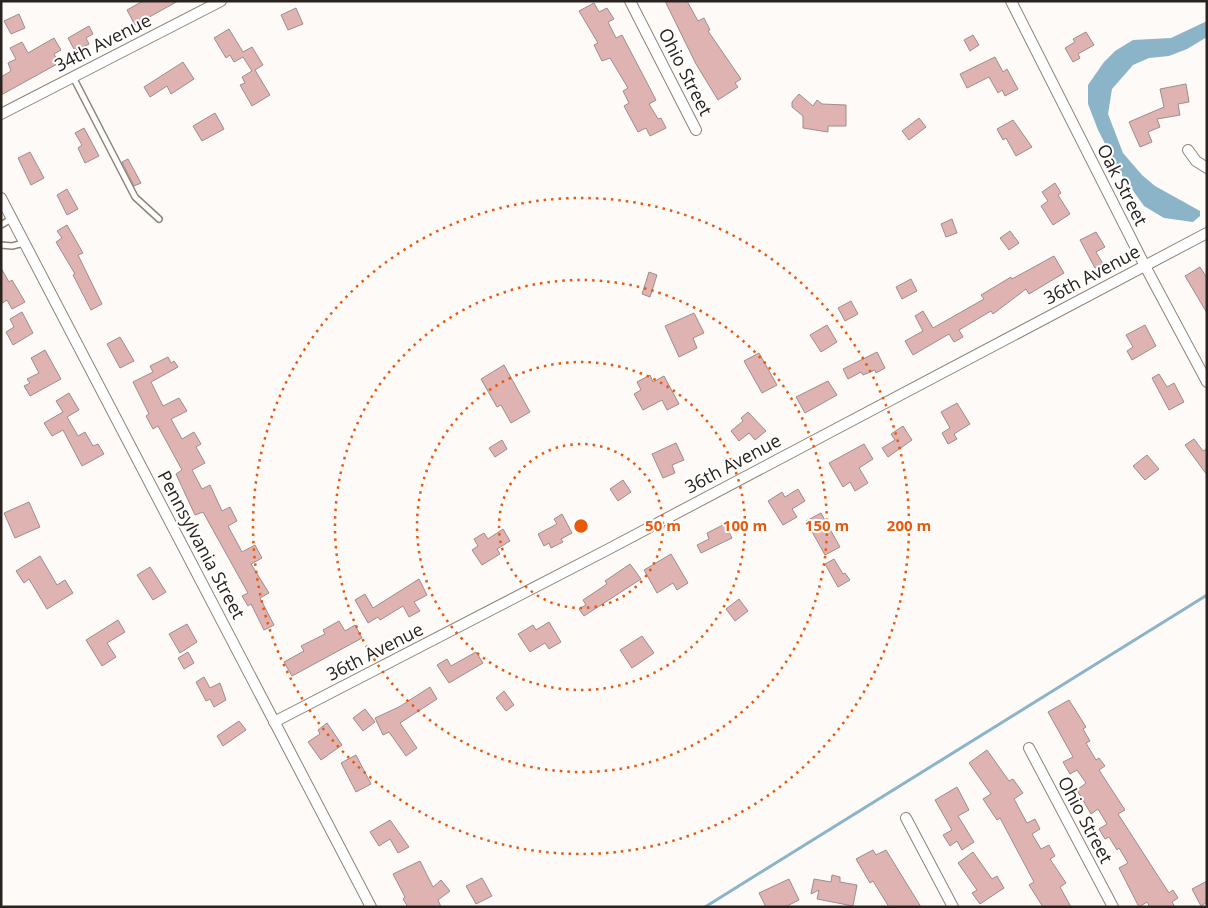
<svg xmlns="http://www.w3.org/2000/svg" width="1208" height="908" font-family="'Open Sans',sans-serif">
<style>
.water{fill:#8cb4c8}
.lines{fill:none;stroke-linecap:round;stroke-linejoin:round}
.stream{stroke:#8cb4c8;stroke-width:3}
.building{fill:#dfb3b1;stroke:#a08c8b}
.lane-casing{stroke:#908377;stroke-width:8}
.street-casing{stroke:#908377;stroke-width:12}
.lane{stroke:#fff;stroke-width:5}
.street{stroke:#fff;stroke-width:10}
.ring{fill:none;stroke:#e8590c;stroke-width:2.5;stroke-dasharray:2.5 5}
.labels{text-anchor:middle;stroke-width:4;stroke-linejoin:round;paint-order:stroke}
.street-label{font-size:18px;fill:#28231e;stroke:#fff}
.centre{fill:#e8590c;stroke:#fff;stroke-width:2.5}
.ring-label{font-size:15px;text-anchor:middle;font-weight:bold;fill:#e8590c;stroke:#fff;stroke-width:4;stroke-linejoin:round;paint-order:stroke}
</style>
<rect width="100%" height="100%" fill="#fdfaf7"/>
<!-- water -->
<path class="water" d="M1207,21v16l-20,12 -18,7 -20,2 -16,7 -21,24 -4,25 15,39 19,22 13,11 45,25v5l-7,6 -29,-4 -20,-12 -25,-35 -21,-41 -10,-26v-19l16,-23 11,-11 18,-11 38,-2z"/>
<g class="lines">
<!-- stream -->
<path class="stream" d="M705,907l502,-312"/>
</g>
<!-- building -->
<g class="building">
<path d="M143,1h35l-43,24 -8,-15z"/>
<path d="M665,1h22l11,20 6,-3 6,12 -2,1 33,48 -6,4 3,4 -20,13 -22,-36z"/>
<path d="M594,3l5,9 8,-4 7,11 -6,3 8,16 6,-3 34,65 -7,4 9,15 3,-1 5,10 -16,8 -4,-8 -8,4 -14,-26 5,-3 -6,-12 5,-3 -18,-30 -8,3 -8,-16 4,-2 -19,-32z"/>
<path d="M296,8l7,16 -15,6 -7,-15z"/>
<path d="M19,14l6,14 -14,6 -7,-13z"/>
<path d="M89,26l4,8 -7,4 3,6 -14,7 -7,-13z"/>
<path d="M229,29l14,23 9,-5 11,18 -8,5 15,25 -18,11 -12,-21 5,-2 -3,-6 10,-6 -9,-14 -9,5 -4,-7 -4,3 -12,-20z"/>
<path d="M1086,32l8,13 -16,9 2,4 -7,4 -8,-14 10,-6 -2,-3z"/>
<path d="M973,35l6,10 -9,6 -6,-11z"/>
<path d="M54,38l7,12 -7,4 5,9 -58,32v-18l10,-6 -3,-8 8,-4 -6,-11 12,-6 6,11z"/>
<path d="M995,57l8,15 4,-3 11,20 -13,7 -3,-6 -4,3 -9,-16 -22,11 -7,-14z"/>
<path d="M183,62l11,17 -23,15 -4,-8 -17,11 -6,-10z"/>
<path d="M1186,84l3,18 -11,2 2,11 -23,4 3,8 -12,5 4,10 -12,5 -11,-25 35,-15 -4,-18z"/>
<path d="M799,94l14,12 4,-6 5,4 24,1v21h-18v6l-25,-4v-12l-11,-9v-5z"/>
<path d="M215,113l9,16 -22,12 -9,-15z"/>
<path d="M919,118l7,9 -17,13 -7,-9z"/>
<path d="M1013,120l19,27 -16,9 -10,-18 -3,2 -6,-11z"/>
<path d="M84,128l15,28 -14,7 -7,-15 4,-3 -7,-12z"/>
<path d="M30,152l14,26 -13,7 -13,-27z"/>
<path d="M128,159l13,24 -7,3 -12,-24z"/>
<path d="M1055,183l6,10 -3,2 12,19 -17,11 -12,-19 7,-5 -6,-9z"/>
<path d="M67,189l11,20 -11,6 -10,-20z"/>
<path d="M952,219l5,14 -11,4 -5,-13z"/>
<path d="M67,225l16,28 -5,2 24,49 -11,6 -18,-35 2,-1 -19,-32 6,-4 -5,-7z"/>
<path d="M1010,231l9,12 -10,7 -9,-12z"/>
<path d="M1096,232l9,15 -9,5 7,12 -8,4 -15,-28z"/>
<path d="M1054,256l10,17 -35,21 -3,-5 -33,25 -2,-3 -32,19 4,7 -9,5 -5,-8 -36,21 -8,-14 18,-10 -8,-15 8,-5 10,17 51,-29 -3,-4 30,-18 1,2z"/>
<path d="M1200,267l7,11v35l-22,-37z"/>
<path d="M1,268l8,14 3,-2 13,22 -13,7 -5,-9 -6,4z"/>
<path d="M649,272l8,3 -7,22 -8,-3z"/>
<path d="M911,279l6,12 -15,8 -6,-12z"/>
<path d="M851,301l7,13 -13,7 -7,-13z"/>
<path d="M22,312l11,21 -20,12 -7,-13 8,-5 -4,-8z"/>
<path d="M694,313l10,20 -11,5 4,10 -18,9 -14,-31z"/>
<path d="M827,325l10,17 -16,10 -11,-17z"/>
<path d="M1145,325l11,21 -24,14 -5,-9 6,-4 -7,-12z"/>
<path d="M120,337l14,24 -14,7 -13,-24z"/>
<path d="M45,350l16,29 -31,17 -6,-10 6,-3 -3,-4 12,-6 -8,-15z"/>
<path d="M877,352l8,16 -9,5 -1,-3 -12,5 -2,-3 -13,7 -5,-10z"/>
<path d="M759,353l18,32 -15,8 -18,-32z"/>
<path d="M168,357l3,6 3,-2 4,6 -27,15 12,24 16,-8 8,13 -16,8 11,20 12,-7 7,12 -5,3 9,16 -13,7 10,19 8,-4 12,26 8,-4 7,14 -9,5 14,26 13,-7 7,13 -11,6 18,29 -9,5 14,27 -10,5 -13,-26 -3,2 -6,-10 6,-3 -45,-81 -8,3 -19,-41 6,-4 -24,-44 -5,3 -7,-13 3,-2 -16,-32 20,-10 -3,-6z"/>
<path d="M504,365l26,47 -19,11 -10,-18 -4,2 -16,-28z"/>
<path d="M1159,374l8,13 7,-4 10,19 -15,8 -17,-32z"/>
<path d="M650,375l3,7 11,-6 15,28 -12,6 -5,-10 -19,10 -9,-16 7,-4 -4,-8z"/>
<path d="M828,381l9,14 -32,18 -9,-16z"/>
<path d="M69,393l10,17 -12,7 11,19 7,-4 8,14 5,-2 6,10 -22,12 -19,-36 -11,6 -8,-13 19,-11 -7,-11z"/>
<path d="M957,403l13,21 -16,10 3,5 -9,5 -6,-11 8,-5 -9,-16z"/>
<path d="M748,412l18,19 -11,9 -6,-7 -10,8 -8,-10 12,-10 -2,-3z"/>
<path d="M903,426l9,14 -24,17 -6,-9 13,-8 -4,-6z"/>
<path d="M1194,439l9,12 4,-2v26l-22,-30z"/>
<path d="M502,440l5,9 -12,8 -6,-9z"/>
<path d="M676,443l8,17 -12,5 3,8 -12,5 -11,-24z"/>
<path d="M864,444l9,15 -14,9 9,15 -13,8 -5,-9 -7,5 -14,-24z"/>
<path d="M1147,455l12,14 -14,11 -12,-14z"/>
<path d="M623,480l8,12 -13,9 -8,-12z"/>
<path d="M798,489l7,12 -13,8 5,8 -14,8 -15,-24 14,-9 3,5z"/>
<path d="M29,502l11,25 -25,11 -11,-25z"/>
<path d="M821,513l19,34 -15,8 -19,-34z"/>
<path d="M562,514l10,19 -11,6 2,3 -12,6 -2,-5 -5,3 -6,-12 19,-10 -3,-5z"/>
<path d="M725,524l7,14 -31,15 -4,-8 12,-6 -2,-6z"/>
<path d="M503,529l7,12 -13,8 3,5 -18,11 -10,-15 6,-4 -4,-7 10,-6 4,6z"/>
<path d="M671,554l17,29 -11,7 -4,-7 -16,10 -13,-23z"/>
<path d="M40,556l17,29 8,-5 8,13 -26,16 -18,-30 -5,4 -8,-12z"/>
<path d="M834,559l9,15 2,-1 5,7 -12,7 -13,-23z"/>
<path d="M630,564l11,15 -57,37 -5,-7 7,-4 -3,-5 24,-16 -2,-3z"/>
<path d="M150,567l16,25 -13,8 -16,-25z"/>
<path d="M419,579l8,16 -13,7 6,9 -11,6 -6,-11 -23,14 -2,-3 -10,6 -13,-23 10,-6 8,14z"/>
<path d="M739,599l9,12 -13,10 -9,-12z"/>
<path d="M118,620l7,12 -18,11 9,14 -14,9 -16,-26z"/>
<path d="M339,621l6,10 10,-6 7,13 -70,38 -8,-14 20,-11 -3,-5 24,-12 -2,-4z"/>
<path d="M549,622l12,20 -12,7 -4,-6 -15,9 -12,-18 15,-9 3,5z"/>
<path d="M187,624l10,18 -17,11 -11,-19z"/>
<path d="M642,636l12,17 -22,15 -12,-18z"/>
<path d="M188,652l6,11 -10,6 -6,-11z"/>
<path d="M476,652l7,11 -34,20 -12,-18 10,-6 4,7z"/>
<path d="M204,677l6,11 10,-5 6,17 -12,7 -4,-8 -4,2 -10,-19z"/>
<path d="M430,687l7,12 -37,24 17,25 -11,8 -17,-24 -6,3 -8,-17 24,-11z"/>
<path d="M504,691l10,14 -8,6 -10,-13z"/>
<path d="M1069,700l17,27 -3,2 7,12 -4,2 10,17 3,-2 6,8 -6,4 26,40 -7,4 51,79 4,-3 5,8 -6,4 3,5h-25l-3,-5 -8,5 -20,-39 9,-5 -9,-15 -2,2 -8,-13 -4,2 -6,-10 8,-5 -9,-15 -7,5 -14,-24 9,-7 -9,-13 -7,4 -7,-12 10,-5 -25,-45z"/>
<path d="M365,709l10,13 -12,9 -10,-13z"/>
<path d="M239,721l7,9 -23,16 -6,-10z"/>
<path d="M327,723l15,22 -21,15 -13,-18 12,-8 -2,-4z"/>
<path d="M987,750l22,31 4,-2 10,14 -9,6 13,24 8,-4 5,10 -8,5 9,15 8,-4 6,11 -5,3 16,24 -6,4 11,20h-28l-14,-22 5,-3 -34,-64 -3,2 -14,-21 8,-5 -22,-31z"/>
<path d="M356,755l15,29 -15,8 -15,-29z"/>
<path d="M957,787l12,23 -11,6 16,26 -12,8 -5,-9 -7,5 -7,-11 9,-5 -17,-30z"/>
<path d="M390,820l19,27 -11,6 -8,-14 -11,7 -9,-14z"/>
<path d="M873,850l3,5 10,-5 35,57h-32l-16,-26 -3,2 -14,-24z"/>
<path d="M973,852l19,27 5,-3 7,12 -24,16 -8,-11 5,-3 -19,-27z"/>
<path d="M420,861l13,26 8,-7 9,11 -12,9 3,7h-33l-5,-8 2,-2 -12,-23z"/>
<path d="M832,875l8,2v5l17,3 -4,21 -36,-7 2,-9 -8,4 3,-15 17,3z"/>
<path d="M482,878l10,18 -16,8 -10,-18z"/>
<path d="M789,879l10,21 -14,7h-19l-7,-14z"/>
<path d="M1207,881v21l-6,4 -9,-17z"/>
</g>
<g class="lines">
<defs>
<g id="lane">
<path d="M73,77l62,120 24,22"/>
<path d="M1,225l10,-6"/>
<path d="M1,245l11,1 12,-3"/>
</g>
<g id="street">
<path d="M630,1l66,129"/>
<path d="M1011,1l134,265 62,116"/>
<path d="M1,114l220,-113"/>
<path d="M1188,150l8,11 11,7"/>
<path d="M1,198l370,709"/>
<path d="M274,722l329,-170 604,-319"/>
<path d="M1029,748l84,159"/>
<path d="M906,818l47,89"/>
</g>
</defs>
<!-- lane casing -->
<use href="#lane" class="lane-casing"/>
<!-- street casing -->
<use href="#street" class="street-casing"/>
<!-- lane -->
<use href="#lane" class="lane"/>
<!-- street -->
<use href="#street" class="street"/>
</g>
<!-- distance rings -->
<g class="ring">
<circle cx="581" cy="526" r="82"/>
<circle cx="581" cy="526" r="164"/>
<circle cx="581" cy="526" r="246"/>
<circle cx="581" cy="526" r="328"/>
</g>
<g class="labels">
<!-- street labels -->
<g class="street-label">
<text transform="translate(103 43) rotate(-27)" y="6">34th Avenue</text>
<text transform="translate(685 72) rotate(63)" y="6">Ohio Street</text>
<text transform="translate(1122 185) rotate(63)" y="6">Oak Street</text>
<text transform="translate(1092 275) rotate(-28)" y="6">36th Avenue</text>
<text transform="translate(733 464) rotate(-28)" y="6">36th Avenue</text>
<text transform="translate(201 545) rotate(62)" y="6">Pennsylvania Street</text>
<text transform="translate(375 652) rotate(-27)" y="6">36th Avenue</text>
<text transform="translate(1085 820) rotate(62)" y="6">Ohio Street</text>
</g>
</g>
<circle cx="581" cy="526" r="8" class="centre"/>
<g class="ring-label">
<text x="663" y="531">50 m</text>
<text x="745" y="531">100 m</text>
<text x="827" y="531">150 m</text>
<text x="909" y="531">200 m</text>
</g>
<!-- border -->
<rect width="1208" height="908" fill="none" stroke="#28231e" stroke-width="5"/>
</svg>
